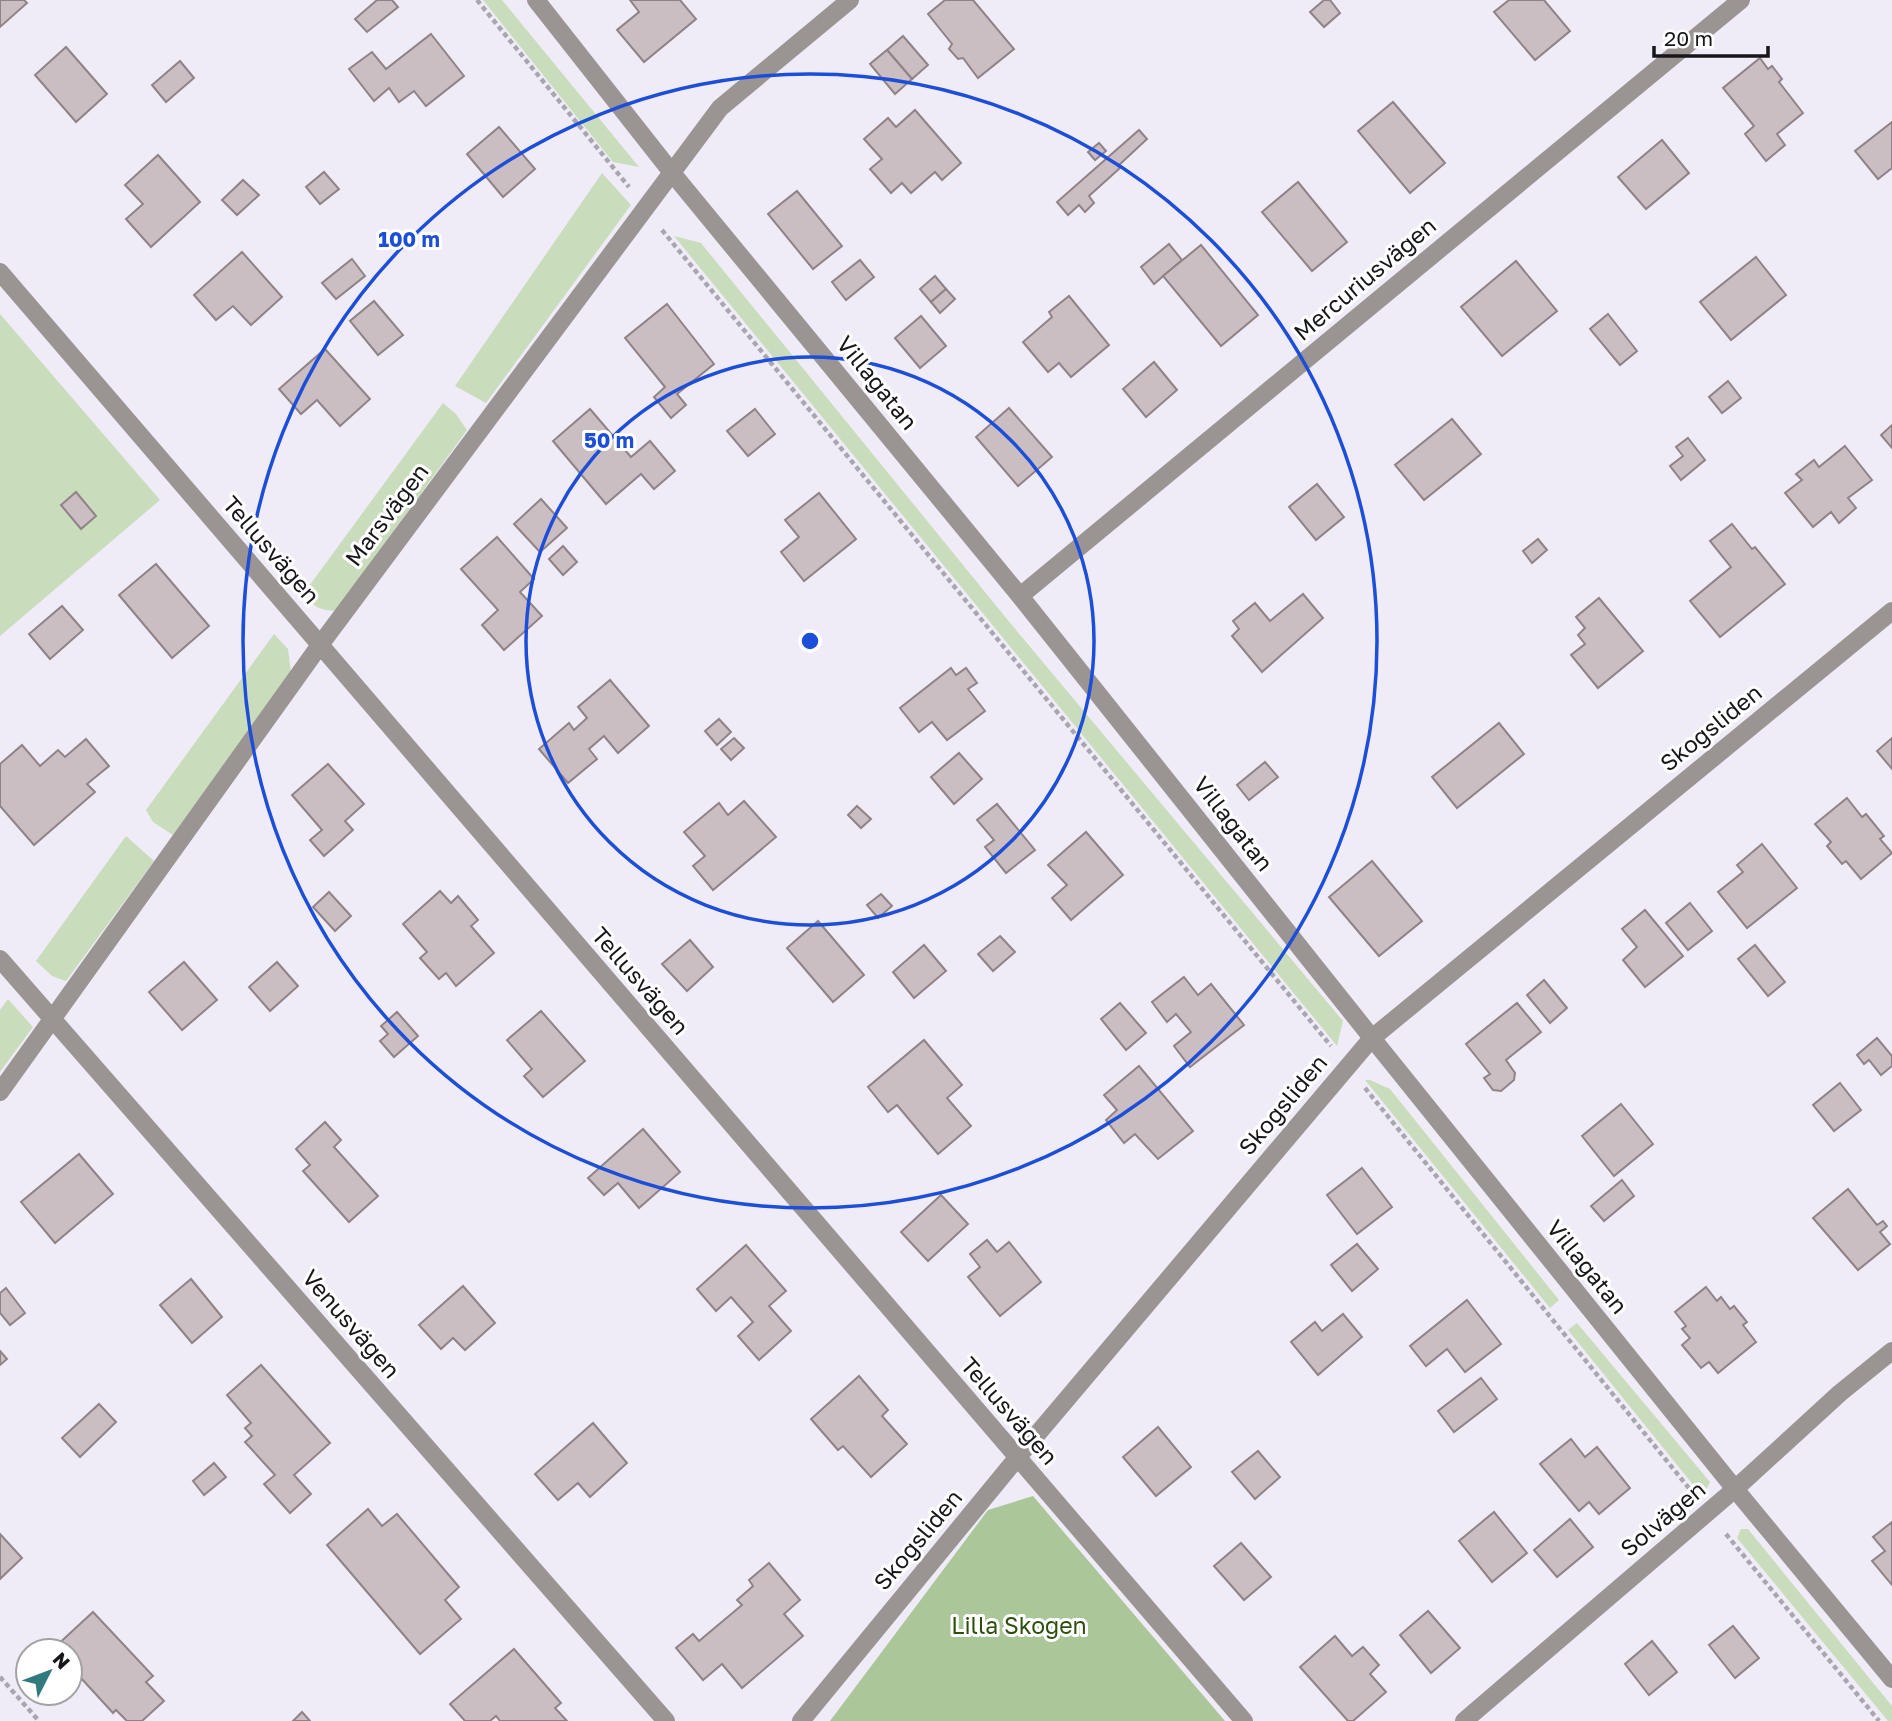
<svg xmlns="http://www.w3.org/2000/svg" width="1892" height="1721" font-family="'Golos Text',sans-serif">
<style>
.green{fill:#c9ddbc}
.forest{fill:#abc799}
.building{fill:#cbbec2;stroke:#908387;stroke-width:2}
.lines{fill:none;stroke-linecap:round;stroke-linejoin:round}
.path{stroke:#a8a6af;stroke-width:4.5;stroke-dasharray:5 3.5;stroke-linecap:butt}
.minor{stroke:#9a9493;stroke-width:18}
.ring{fill:none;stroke:#1d4ed8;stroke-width:3.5}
.labels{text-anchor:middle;stroke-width:6;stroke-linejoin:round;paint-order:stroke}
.street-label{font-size:23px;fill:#17161a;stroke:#fff}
.park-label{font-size:23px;fill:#2d4f0e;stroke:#fff}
.centre{fill:#1d4ed8;stroke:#fff;stroke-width:3.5}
.ring-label{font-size:21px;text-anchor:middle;font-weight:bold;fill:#1d4ed8;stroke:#fff;stroke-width:6;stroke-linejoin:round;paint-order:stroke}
</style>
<rect width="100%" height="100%" fill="#efecf8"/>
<!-- green -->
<g class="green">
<path d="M483,0h19l137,167 -26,-5z"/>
<path d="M602,173l29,32 -145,198 -31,-17z"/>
<path d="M674,236l27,7 310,381 332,397 -6,25z"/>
<path d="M0,314l160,186 -160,136z"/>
<path d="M443,403l13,11 11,16 -131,181c-17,-1 -23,-4 -32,-18z"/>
<path d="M274,634l14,15 3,23 -118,163 -20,-13 -7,-12z"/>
<path d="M126,836l28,25 -88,120 -14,-5 -16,-15z"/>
<path d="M8,999l25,28 -33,45v-62z"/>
<path d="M1365,1080h5l20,9 169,211 -9,8z"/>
<path d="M1577,1323l133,159 -7,15 -135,-167z"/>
<path d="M1741,1529h7l144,177v15h-4l-151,-183z"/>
</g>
<!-- forest -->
<path class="forest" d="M1033,1496l192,225h-395l158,-211z"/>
<!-- building -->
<g class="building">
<path d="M0,0h24l3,3 -27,24z"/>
<path d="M377,0h15l6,7 -31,25 -12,-13z"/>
<path d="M630,0h50l16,19 -52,43 -27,-32 22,-18z"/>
<path d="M945,0h28l41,49 -36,29 -15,-20 -5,1 -9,-10 3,-5 -24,-30z"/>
<path d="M1324,0h6l10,13 -16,14 -14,-15z"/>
<path d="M1509,0h35l26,31 -35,29 -41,-48z"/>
<path d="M431,34l33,42 -38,30 -12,-15 -15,11 -10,-14 -15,13 -25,-32 23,-17 14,17z"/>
<path d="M903,36l25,29 -16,14 -25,-29z"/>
<path d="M66,47l41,47 -31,28 -41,-47z"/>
<path d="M887,50l25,29 -17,15 -25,-30z"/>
<path d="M1760,58l8,11 4,-3 10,13 -3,3 24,31 -26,21 8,11 -19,16 -21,-27 9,-8 -31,-38z"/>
<path d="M180,61l14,17 -28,24 -14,-17z"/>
<path d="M1393,102l52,61 -35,30 -52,-62z"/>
<path d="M915,110l46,53 -19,17 -7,-8 -24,21 -9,-10 -11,10 -21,-24 12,-10 -18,-20 24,-21 8,9z"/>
<path d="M1892,122v46l-14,11 -23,-28z"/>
<path d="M499,127l36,42 -32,28 -36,-43z"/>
<path d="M1139,130l8,9 -29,27 2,2 -31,28 5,7 -9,9 -6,-7 -11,10 -11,-13z"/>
<path d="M1662,140l27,33 -43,36 -28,-32z"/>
<path d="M1099,143l7,8 -11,9 -7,-8z"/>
<path d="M158,155l42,47 -49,45 -25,-28 17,-15 -18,-19z"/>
<path d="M324,172l15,17 -19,15 -14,-17z"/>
<path d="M243,180l16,15 -22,20 -15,-15z"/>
<path d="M1298,182l49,60 -35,29 -50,-59z"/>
<path d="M797,191l45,55 -29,23 -45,-55z"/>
<path d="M1169,244l13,16 -28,24 -13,-17z"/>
<path d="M1201,245l57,70 -37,31 -58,-70z"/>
<path d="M242,252l40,45 -31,28 -18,-19 -17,14 -22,-25z"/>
<path d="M1756,257l30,38 -55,45 -31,-38z"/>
<path d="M352,259l13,17 -29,23 -14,-16z"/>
<path d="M860,260l14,17 -28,23 -14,-18z"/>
<path d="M1516,261l41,50 -55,45 -41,-49z"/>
<path d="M935,276l11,13 -15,13 -11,-13z"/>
<path d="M946,289l9,10 -15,14 -9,-11z"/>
<path d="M1069,296l40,49 -38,32 -12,-14 -11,9 -25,-30 29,-25 -3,-5z"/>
<path d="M374,301l29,34 -25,20 -28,-34z"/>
<path d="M667,304l47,60 -37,30 9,11 -15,13 -17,-21 11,-10 -40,-49z"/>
<path d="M1608,314l29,37 -17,14 -30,-36z"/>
<path d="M921,316l25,30 -26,22 -25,-30z"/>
<path d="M325,349l45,50 -30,27 -23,-26 -16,14 -22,-25z"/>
<path d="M1154,362l23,28 -31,27 -23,-28z"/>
<path d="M1728,381l13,17 -19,15 -13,-16z"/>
<path d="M1009,408l43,49 -34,29 -42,-49z"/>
<path d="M590,409l41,48 19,-16 25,30 -21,18 -13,-15 -35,30 -53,-63z"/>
<path d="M755,409l20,25 -27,22 -21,-25z"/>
<path d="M1452,419l29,35 -57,46 -29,-35z"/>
<path d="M1892,425v23l-11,-13z"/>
<path d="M1688,438l17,22 -24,20 -11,-14 13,-10 -7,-9z"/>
<path d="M1845,446l27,34 -24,18 8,10 -17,15 -8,-11 -18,15 -28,-34 17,-13 -6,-6 18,-14 5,7z"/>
<path d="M1317,484l27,33 -28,23 -27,-33z"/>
<path d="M76,492l20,24 -15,13 -20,-24z"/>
<path d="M819,493l37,46 -52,42 -23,-29 18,-15 -14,-17z"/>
<path d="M541,499l26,29 -27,24 -26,-28z"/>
<path d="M1732,524l20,25 3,-2 30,37 -65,53 -30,-36 41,-34 -21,-26z"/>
<path d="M497,537l37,42 -14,13 22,24 -38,34 -22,-25 16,-15 -37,-41z"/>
<path d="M1538,539l9,11 -15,13 -9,-12z"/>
<path d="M563,546l14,16 -14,13 -14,-16z"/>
<path d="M156,564l53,62 -37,32 -53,-63z"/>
<path d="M1303,594l20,24 -61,54 -30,-36 7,-7 -6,-8 22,-18 15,18z"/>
<path d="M1599,598l44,53 -45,37 -27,-33 14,-11 -7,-9 7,-7 -9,-11z"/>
<path d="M62,606l21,24 -33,29 -21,-25z"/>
<path d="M951,668l5,7 10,-7 11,15 -9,6 17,22 -38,29 -15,-18 -13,10 -19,-24z"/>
<path d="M610,680l39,46 -31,27 -14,-17 -15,13 8,10 -29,24 -29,-34 30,-26 5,7 13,-12 -9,-11z"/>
<path d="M719,719l12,13 -14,13 -12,-14z"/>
<path d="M1499,723l25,31 -67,54 -25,-31z"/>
<path d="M734,738l10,10 -13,12 -10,-11z"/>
<path d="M1892,738v31l-15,-18z"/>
<path d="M86,739l23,27 -22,18 8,8 -61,53 -34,-39v-42l22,-19 18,21 18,-16 7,7z"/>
<path d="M959,753l23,26 -28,25 -23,-27z"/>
<path d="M1265,762l13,15 -29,23 -12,-15z"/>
<path d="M328,764l36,40 -19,17 8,9 -29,26 -14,-16 12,-10 -30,-35z"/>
<path d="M1847,798l15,19 4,-3 18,22 -4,3 12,14 -31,26 -15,-18 -4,3 -15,-18 4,-4 -16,-18z"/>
<path d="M744,801l32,36 -63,53 -20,-24 12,-10 -21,-24 35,-29 9,12z"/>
<path d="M997,804l38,46 -29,23 -21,-26 9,-7 -17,-20z"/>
<path d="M857,806l14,13 -10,9 -13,-13z"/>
<path d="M1086,832l37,43 -52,45 -19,-22 15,-13 -19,-20z"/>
<path d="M1762,844l35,44 -50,40 -29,-36 25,-20 -6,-7z"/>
<path d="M1372,861l50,60 -43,35 -50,-59z"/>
<path d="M440,891l11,12 7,-7 20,24 -7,6 23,27 -38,33 -10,-13 -7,6 -19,-21 7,-6 -24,-28z"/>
<path d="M329,892l22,24 -16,15 -22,-24z"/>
<path d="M881,894l11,12 -14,12 -11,-13z"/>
<path d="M1690,903l22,28 -24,19 -22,-27z"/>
<path d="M1645,910l38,46 -38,31 -22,-27 14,-13 -15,-18z"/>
<path d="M818,921l46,54 -31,27 -46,-54z"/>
<path d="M1000,936l15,16 -22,19 -15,-17z"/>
<path d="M690,940l23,27 -26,24 -25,-27z"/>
<path d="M924,945l22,26 -32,27 -21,-26z"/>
<path d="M1755,945l30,37 -17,14 -30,-37z"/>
<path d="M184,962l33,38 -35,30 -33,-38z"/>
<path d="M277,962l21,24 -28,25 -21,-24z"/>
<path d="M1184,977l14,18 13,-11 33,41 -54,42 -16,-21 17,-14 -15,-18 -9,8 -15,-20z"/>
<path d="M1544,980l23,28 -17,15 -23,-28z"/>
<path d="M1120,1003l26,30 -20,17 -25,-31z"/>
<path d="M1517,1003l24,29 -35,28 9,13 -1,7 -13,11 -8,-1 -9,-12 6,-4 -24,-30z"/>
<path d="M541,1011l44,50 -42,36 -19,-21 8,-7 -25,-29z"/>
<path d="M397,1012l21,24 -24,21 -14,-16 8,-7 -7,-8z"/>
<path d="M1877,1038l15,18v10l-11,9 -12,-15 -5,4 -7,-9z"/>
<path d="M924,1040l38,45 -15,13 24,28 -33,28 -41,-49 -9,7 -20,-25z"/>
<path d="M1139,1066l54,65 -35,28 -23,-25 -11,9 -18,-23 11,-10 -13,-15z"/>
<path d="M1840,1083l21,27 -27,21 -21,-26z"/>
<path d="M1621,1104l32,40 -39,32 -32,-40z"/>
<path d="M325,1122l16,18 -7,7 44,49 -29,26 -46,-51 7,-6 -14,-16z"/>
<path d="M643,1129l37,43 -41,36 -21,-25 -14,12 -16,-17z"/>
<path d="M79,1154l34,40 -58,49 -34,-41z"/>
<path d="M1362,1168l30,39 -35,27 -30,-39z"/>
<path d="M1622,1180l12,16 -30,25 -13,-15z"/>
<path d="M1848,1189l29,36 6,-4 4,5 -7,6 10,12 -32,26 -45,-52z"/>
<path d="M941,1195l27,29 -40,37 -27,-29z"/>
<path d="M987,1240l10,12 12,-10 32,40 -41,34 -32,-39 12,-10 -10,-13z"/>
<path d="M1357,1244l21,25 -26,22 -21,-26z"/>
<path d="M746,1245l40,46 -17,15 22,25 -32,29 -21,-24 15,-14 -22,-25 -15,14 -19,-22z"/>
<path d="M191,1279l31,38 -30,26 -32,-38z"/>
<path d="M463,1286l32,37 -30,27 -12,-12 -12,11 -22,-24z"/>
<path d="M1706,1287l11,14 4,-4 9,12 4,-3 13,16 -4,3 13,17 -38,31 -9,-11 -8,6 -19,-23 8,-7 -8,-9 4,-3 -11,-14z"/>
<path d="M6,1288l19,25 -15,12 -10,-12v-20z"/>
<path d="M1467,1300l34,44 -36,28 -18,-23 -21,17 -16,-20z"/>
<path d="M1343,1314l19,23 -44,38 -27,-33 24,-20 7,9z"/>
<path d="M0,1351l7,8 -7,6z"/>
<path d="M261,1365l69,78 -36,32 17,19 -21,19 -26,-29 11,-9 -30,-33 7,-6 -7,-8 6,-5 -24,-28z"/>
<path d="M859,1376l29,34 -6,6 25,28 -36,33 -28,-31 -5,4 -27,-31z"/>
<path d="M1481,1378l16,21 -43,33 -16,-21z"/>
<path d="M99,1404l17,18 -36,35 -18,-19z"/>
<path d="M593,1423l34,40 -37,34 -12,-14 -20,17 -23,-26z"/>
<path d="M1158,1427l33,40 -35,29 -33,-39z"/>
<path d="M1571,1439l14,18 12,-10 33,41 -31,26 -10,-12 -10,9 -39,-47z"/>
<path d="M1258,1451l22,26 -25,22 -23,-27z"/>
<path d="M214,1463l12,14 -22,18 -11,-14z"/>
<path d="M368,1509l14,17 15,-12 62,73 -14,13 16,19 -41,35 -93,-109z"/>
<path d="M1494,1512l33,41 -35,29 -33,-41z"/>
<path d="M1570,1519l23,28 -36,30 -23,-27z"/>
<path d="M1892,1522v63l-20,-24 13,-10 -12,-14z"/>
<path d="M0,1534l22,24 -22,21z"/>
<path d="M1241,1543l30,34 -27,23 -30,-34z"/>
<path d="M769,1563l31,37 -16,14 19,22 -61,52 -20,-24 -19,16 -27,-32 17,-14 6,7 43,-36 -5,-5 16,-14 -4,-6z"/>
<path d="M1428,1611l32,37 -29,25 -31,-38z"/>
<path d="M93,1612l60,64 -7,6 18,19 -22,20h-15l-11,-11 -3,3 -43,-47v-15h-13l-3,-3z"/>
<path d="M1733,1626l26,32 -24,20 -26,-33z"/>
<path d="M1335,1636l17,20 11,-9 16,18 -9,9 16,18 -33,29h-5l-48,-54z"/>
<path d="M1652,1641l25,31 -28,23 -24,-31z"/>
<path d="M514,1649l47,54 -6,5 12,13h-67l-4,-5 -6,5h-25l-15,-17z"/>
<path d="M302,1712l8,9h-17z"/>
</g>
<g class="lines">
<!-- path -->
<g class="path">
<path d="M477,0l152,187"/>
<path d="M662,230l669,816"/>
<path d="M1365,1088l327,404"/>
<path d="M1726,1534l153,187"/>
<path d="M0,1677l39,44"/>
</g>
<!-- minor -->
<g class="minor">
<path d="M536,0l137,174 347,422 352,442 363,451 157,190"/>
<path d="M0,272l1244,1449"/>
<path d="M1020,596l721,-596"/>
<path d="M0,959l666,762"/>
<path d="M0,1092l320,-447 400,-537 130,-108"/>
<path d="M801,1721l216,-263 355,-420 520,-427"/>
<path d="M1464,1721l271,-232 105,-96 52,-42"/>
</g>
</g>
<!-- distance rings -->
<g class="ring">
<circle cx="810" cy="641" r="284"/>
<circle cx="810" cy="641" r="567"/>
</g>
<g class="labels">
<!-- street labels -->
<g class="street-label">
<text transform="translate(1365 279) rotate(-40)" y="8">Mercuriusvägen</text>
<text transform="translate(877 383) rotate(51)" y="8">Villagatan</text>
<text transform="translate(387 515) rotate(-53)" y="8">Marsvägen</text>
<text transform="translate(271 550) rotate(49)" y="8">Tellusvägen</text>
<text transform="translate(1711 728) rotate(-39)" y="8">Skogsliden</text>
<text transform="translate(1233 824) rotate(52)" y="8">Villagatan</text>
<text transform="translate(640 981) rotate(49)" y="8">Tellusvägen</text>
<text transform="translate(1283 1105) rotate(-50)" y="8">Skogsliden</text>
<text transform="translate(1587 1267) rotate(51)" y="8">Villagatan</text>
<text transform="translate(351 1324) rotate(49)" y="8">Venusvägen</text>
<text transform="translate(1009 1411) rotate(49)" y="8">Tellusvägen</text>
<text transform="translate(1663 1519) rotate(-40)" y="8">Solvägen</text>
<text transform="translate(918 1540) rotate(-50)" y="8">Skogsliden</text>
</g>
<!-- park labels -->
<g class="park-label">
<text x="1019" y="1634">Lilla Skogen</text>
</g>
</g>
<circle cx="810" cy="641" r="10" class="centre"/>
<g class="ring-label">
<text x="409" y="247">100 m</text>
<text x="609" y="448">50 m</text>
</g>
<!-- north arrow -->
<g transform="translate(49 1672) rotate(48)"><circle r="33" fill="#ffffff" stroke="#a2a2a3" stroke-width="2"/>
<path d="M0-5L12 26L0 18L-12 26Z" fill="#317a7e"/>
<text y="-10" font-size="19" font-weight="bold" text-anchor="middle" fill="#17161a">N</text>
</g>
<!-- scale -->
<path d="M1654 46v10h114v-10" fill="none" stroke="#17161a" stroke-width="3.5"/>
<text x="1664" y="46" font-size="21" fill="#17161a" stroke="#ffffff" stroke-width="5" paint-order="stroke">20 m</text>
</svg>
